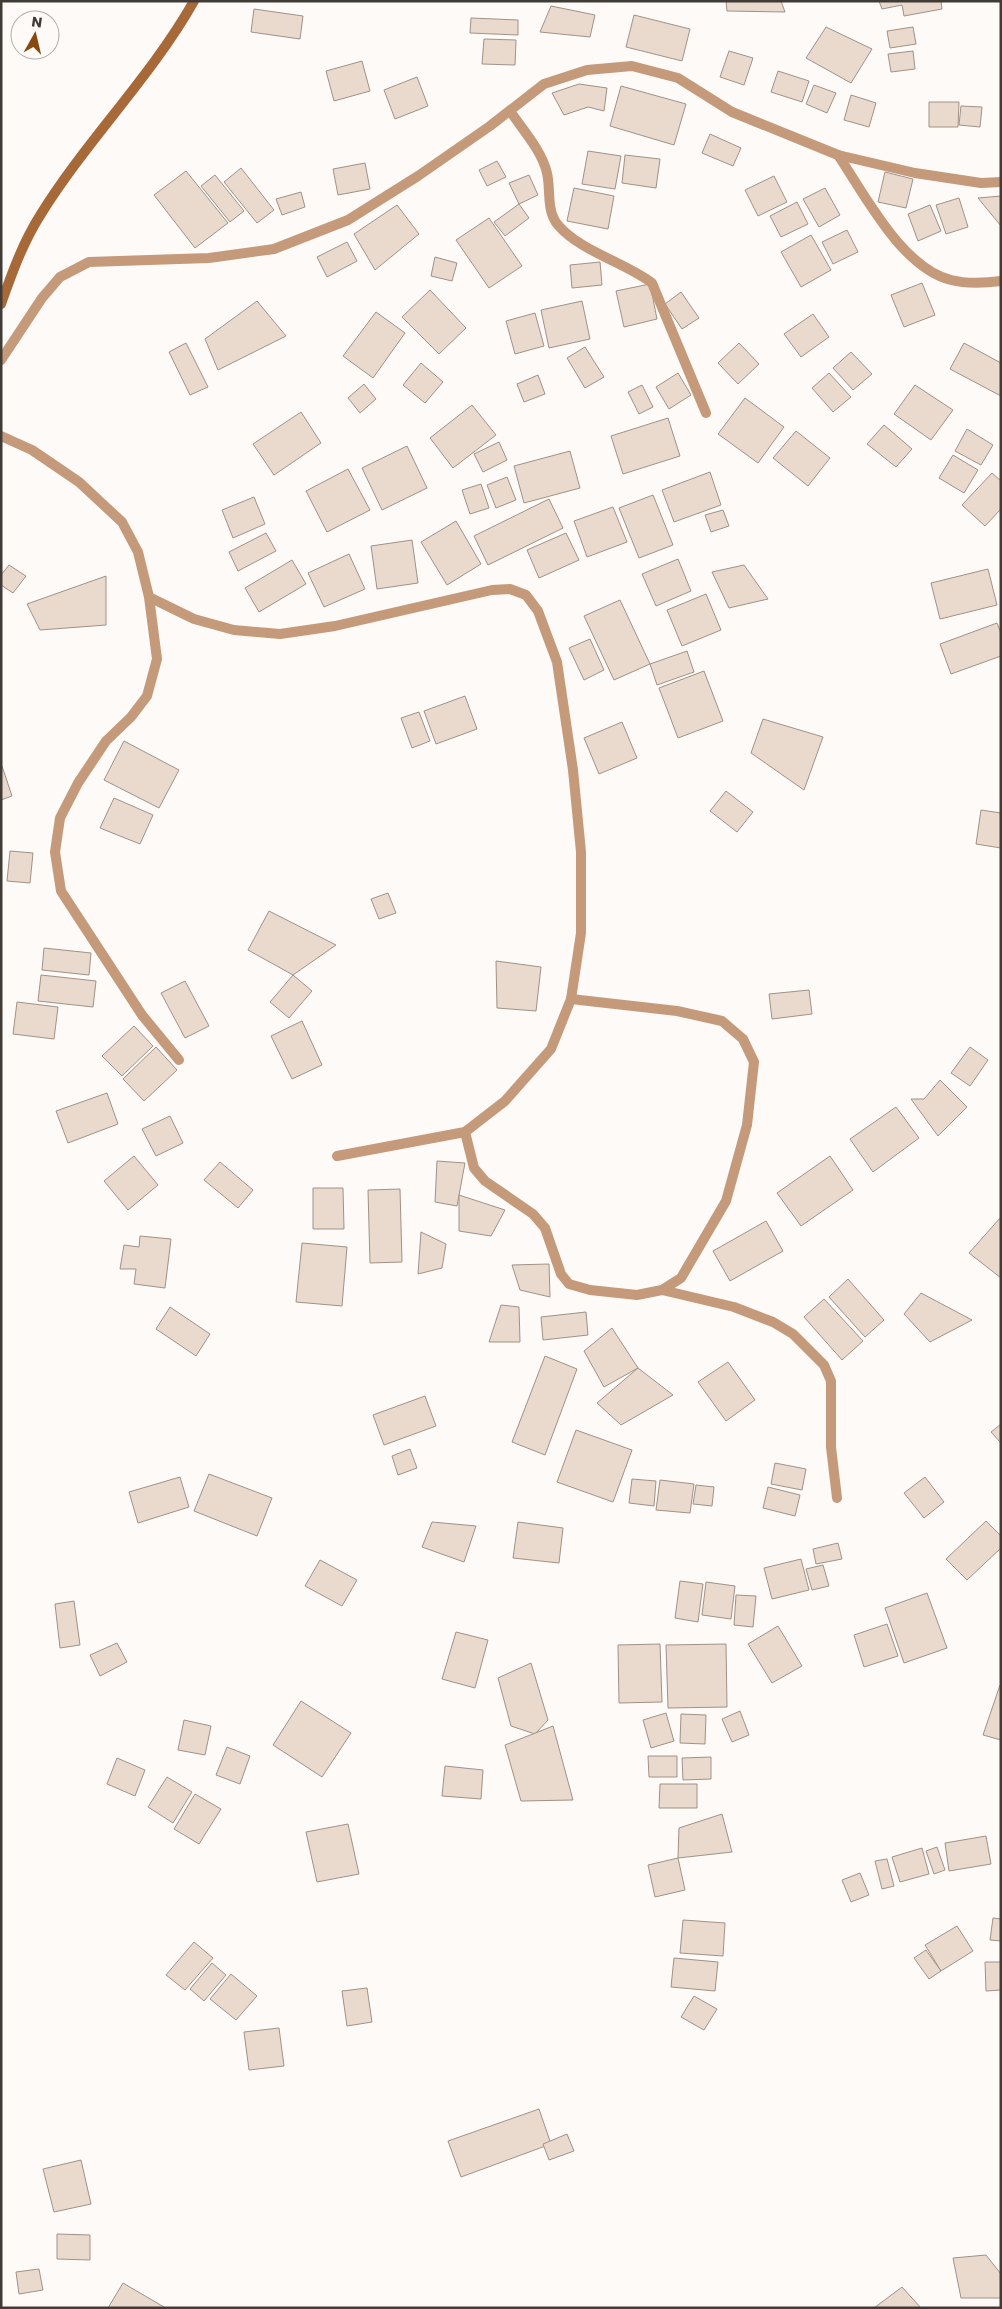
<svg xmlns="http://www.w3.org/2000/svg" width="1002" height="2309" font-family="Poppins,sans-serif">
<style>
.building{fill:#ead9cd;stroke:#a19287}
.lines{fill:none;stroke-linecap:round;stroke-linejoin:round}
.street{stroke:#c59a7a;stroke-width:10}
.secondary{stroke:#a86939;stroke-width:10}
</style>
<rect width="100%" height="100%" fill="#fdfaf8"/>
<!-- building -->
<g class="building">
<path d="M726,1h55l4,11 -58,-1z"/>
<path d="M879,1h62l1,8 -38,7 -2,-11 -20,4z"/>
<path d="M551,6l44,9 -5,22 -50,-5z"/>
<path d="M254,9l49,7 -3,23 -49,-7z"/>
<path d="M634,15l56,14 -8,32 -56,-14z"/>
<path d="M471,18l47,2v15l-48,-2z"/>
<path d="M826,27l46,22 -21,34 -45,-25z"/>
<path d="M913,27l3,17 -26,4 -3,-17z"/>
<path d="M484,39l32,1 -1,25 -33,-1z"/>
<path d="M729,51l24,7 -9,27 -24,-8z"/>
<path d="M913,51l2,18 -24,3 -3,-18z"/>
<path d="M362,61l8,30 -36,10 -8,-30z"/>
<path d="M778,71l31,10 -7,21 -31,-10z"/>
<path d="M417,77l11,29 -33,13 -11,-29z"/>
<path d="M579,84l28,4 -3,23 -16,-4 -24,8 -12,-22z"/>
<path d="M814,85l22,8 -9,20 -21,-9z"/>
<path d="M621,86l65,18 -12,41 -64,-19z"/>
<path d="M851,95l25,8 -7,24 -25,-7z"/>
<path d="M929,102h30l-1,25h-29z"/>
<path d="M961,106l21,1 -2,20 -21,-2z"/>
<path d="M710,134l31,14 -8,18 -31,-13z"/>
<path d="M588,151l33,5 -6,33 -33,-5z"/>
<path d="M625,155l35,4 -4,29 -34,-5z"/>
<path d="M497,161l9,16 -19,9 -8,-16z"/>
<path d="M365,163l5,26 -32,6 -5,-26z"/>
<path d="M241,168l33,42 -17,13 -33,-41z"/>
<path d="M186,171l42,52 -33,25 -41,-53z"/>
<path d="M885,172l28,7 -7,29 -28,-6z"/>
<path d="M215,175l29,36 -14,11 -29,-36z"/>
<path d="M529,175l9,20 -19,9 -10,-21z"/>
<path d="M774,176l13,26 -29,14 -13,-26z"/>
<path d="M574,188l40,8 -6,33 -41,-8z"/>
<path d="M825,188l15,27 -21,12 -16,-28z"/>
<path d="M301,192l4,15 -23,8 -6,-16z"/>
<path d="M1001,196v30l-23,-28z"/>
<path d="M959,198l9,29 -22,7 -10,-29z"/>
<path d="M797,202l11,22 -27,13 -11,-21z"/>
<path d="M519,204l10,14 -24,18 -11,-14z"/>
<path d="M397,205l22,29 -44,36 -21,-36z"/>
<path d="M930,205l11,26 -23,10 -10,-27z"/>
<path d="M489,218l33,48 -33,22 -33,-48z"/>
<path d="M847,230l11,22 -25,12 -11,-22z"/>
<path d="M811,235l20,35 -30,17 -20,-35z"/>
<path d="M347,242l10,19 -30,16 -10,-20z"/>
<path d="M435,257l22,6 -5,18 -21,-5z"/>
<path d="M600,262l2,23 -30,3 -2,-23z"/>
<path d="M922,283l13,32 -31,12 -13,-32z"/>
<path d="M650,284l7,35 -33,8 -8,-36z"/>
<path d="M430,290l36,38 -27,26 -37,-37z"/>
<path d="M681,292l18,26 -17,11 -17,-25z"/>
<path d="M257,301l29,35 -68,34 -13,-31z"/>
<path d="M582,301l8,38 -41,9 -8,-38z"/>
<path d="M376,312l29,21 -32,45 -30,-22z"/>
<path d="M535,313l9,33 -29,8 -9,-33z"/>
<path d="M813,314l16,23 -28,20 -17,-23z"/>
<path d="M186,343l22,44 -18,8 -21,-43z"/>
<path d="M739,343l20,21 -21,20 -20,-21z"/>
<path d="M964,343l37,20v33l-51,-27z"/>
<path d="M585,347l19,30 -19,11 -18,-30z"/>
<path d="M851,352l21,22 -19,16 -20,-22z"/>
<path d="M421,363l22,19 -18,21 -22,-18z"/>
<path d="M678,373l13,22 -22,14 -13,-22z"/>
<path d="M829,373l22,24 -18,15 -21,-24z"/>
<path d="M538,375l7,19 -21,8 -7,-18z"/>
<path d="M364,384l12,15 -16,14 -12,-15z"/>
<path d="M642,385l11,22 -14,7 -11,-22z"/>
<path d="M915,385l38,25 -22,30 -37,-26z"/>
<path d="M745,398l39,29 -26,36 -40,-29z"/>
<path d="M472,405l24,30 -43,33 -23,-30z"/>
<path d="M301,412l20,31 -47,32 -21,-31z"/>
<path d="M668,418l12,38 -57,18 -12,-38z"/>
<path d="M884,425l28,24 -16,18 -29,-23z"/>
<path d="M967,429l26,16 -12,20 -26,-14z"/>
<path d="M796,431l34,27 -22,28 -35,-28z"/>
<path d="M499,442l8,18 -24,12 -9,-18z"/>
<path d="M407,446l20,42 -45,22 -20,-42z"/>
<path d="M570,451l10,37 -56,15 -10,-37z"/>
<path d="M953,455l25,15 -14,23 -25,-15z"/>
<path d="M348,469l22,41 -43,22 -21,-41z"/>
<path d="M710,472l11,33 -47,17 -12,-32z"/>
<path d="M992,473l9,8v28l-16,17 -23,-21z"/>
<path d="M507,477l9,23 -20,8 -9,-23z"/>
<path d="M481,484l8,24 -19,6 -8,-24z"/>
<path d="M653,495l20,50 -34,13 -20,-50z"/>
<path d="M254,497l11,27 -32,14 -11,-28z"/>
<path d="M549,499l14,29 -75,37 -14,-29z"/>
<path d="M613,507l14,35 -40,15 -13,-36z"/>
<path d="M723,510l6,16 -18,6 -6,-17z"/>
<path d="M456,521l25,43 -34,21 -26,-43z"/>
<path d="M266,533l10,18 -38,20 -9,-19z"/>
<path d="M566,533l13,27 -40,18 -12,-28z"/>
<path d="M412,540l6,43 -41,6 -6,-43z"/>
<path d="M349,554l16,35 -41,18 -16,-34z"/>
<path d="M678,559l13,32 -35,15 -14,-32z"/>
<path d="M292,560l14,24 -47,28 -14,-24z"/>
<path d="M9,565l17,11 -13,17 -12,-8v-10z"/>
<path d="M744,565l24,34 -39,9 -17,-36z"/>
<path d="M988,569l9,36 -57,14 -9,-36z"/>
<path d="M106,576v49l-66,5 -13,-26z"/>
<path d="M706,594l15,36 -39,16 -15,-36z"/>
<path d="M620,600l30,64 -36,16 -30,-64z"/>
<path d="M997,623l4,10v23l-50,18 -11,-30z"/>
<path d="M590,639l14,31 -20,10 -15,-32z"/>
<path d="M687,651l7,21 -37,13 -7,-21z"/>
<path d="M704,671l19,50 -45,17 -19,-50z"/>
<path d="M465,696l12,33 -41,15 -12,-33z"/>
<path d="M419,712l11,29 -18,7 -11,-30z"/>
<path d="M763,719l60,18 -19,53 -53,-37z"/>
<path d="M622,722l15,36 -38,16 -15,-36z"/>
<path d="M124,741l55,29 -20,38 -55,-28z"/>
<path d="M1,763l11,33 -11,4z"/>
<path d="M726,791l27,21 -16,20 -27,-21z"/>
<path d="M114,798l39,17 -13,29 -40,-16z"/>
<path d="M981,810l20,3v35l-25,-4z"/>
<path d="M10,851l23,2 -3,30 -23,-2z"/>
<path d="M388,893l8,20 -17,6 -8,-20z"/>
<path d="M269,911l67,34 -43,30 -45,-25z"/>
<path d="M44,948l47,5 -2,22 -47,-5z"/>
<path d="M496,961l45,6 -5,44 -39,-3z"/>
<path d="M41,975l55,6 -3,26 -55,-6z"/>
<path d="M293,975l19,16 -23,27 -19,-16z"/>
<path d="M185,981l24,45 -24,12 -24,-45z"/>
<path d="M809,990l3,24 -40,5 -3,-25z"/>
<path d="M17,1002l41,5 -4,32 -41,-5z"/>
<path d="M302,1021l20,44 -30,14 -21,-43z"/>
<path d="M134,1026l19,20 -31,30 -20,-20z"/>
<path d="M156,1047l21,23 -33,31 -21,-22z"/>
<path d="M970,1047l18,13 -18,26 -19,-13z"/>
<path d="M940,1080l27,27 -29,29 -27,-37h13z"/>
<path d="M107,1093l11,31 -50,19 -12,-32z"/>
<path d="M896,1107l23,31 -46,34 -23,-33z"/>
<path d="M170,1116l13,27 -27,13 -14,-27z"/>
<path d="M134,1156l24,29 -30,25 -24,-29z"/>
<path d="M830,1156l23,34 -52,36 -24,-33z"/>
<path d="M437,1161l28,2 -8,43 -22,-4z"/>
<path d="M220,1162l33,28 -15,18 -34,-28z"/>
<path d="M313,1188h30l1,41h-31z"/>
<path d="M400,1189l2,73 -32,1 -2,-73z"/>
<path d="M459,1195l46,15 -14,26 -32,-5z"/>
<path d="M1001,1217v61l-32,-25z"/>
<path d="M766,1221l17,30 -53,30 -17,-30z"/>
<path d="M421,1232l25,12 -4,24 -24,6z"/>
<path d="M140,1236l31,3 -6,49 -31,-4 2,-15h-16l4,-24 15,2z"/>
<path d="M302,1243l45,4 -5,59 -46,-4z"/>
<path d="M549,1264l1,33 -30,-7 -8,-25z"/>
<path d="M848,1279l36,41 -19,17 -36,-40z"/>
<path d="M921,1293l51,27 -42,22 -26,-28z"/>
<path d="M824,1299l39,42 -21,19 -38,-43z"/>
<path d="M501,1305l18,2 1,35h-31z"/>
<path d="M170,1307l40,27 -14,22 -40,-27z"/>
<path d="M586,1312l2,23 -45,5 -2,-23z"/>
<path d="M612,1328l26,40 -34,19 -20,-36z"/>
<path d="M545,1356l32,13 -32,86 -33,-13z"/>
<path d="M728,1362l27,38 -29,21 -28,-39z"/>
<path d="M638,1368l35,27 -52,30 -24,-22z"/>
<path d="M425,1396l11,30 -52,19 -11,-30z"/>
<path d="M1001,1424v19l-10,-11z"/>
<path d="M576,1430l56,20 -19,52 -56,-20z"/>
<path d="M410,1449l7,19 -19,7 -6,-19z"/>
<path d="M775,1463l31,6 -4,21 -31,-6z"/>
<path d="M209,1474l63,24 -15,38 -63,-25z"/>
<path d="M180,1477l9,30 -51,16 -9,-31z"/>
<path d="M925,1477l19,25 -20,16 -20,-25z"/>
<path d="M632,1479l24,2 -2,25 -25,-3z"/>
<path d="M660,1480l34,4 -4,29 -34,-3z"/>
<path d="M696,1485l18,2 -2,19 -19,-2z"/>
<path d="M768,1487l32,8 -5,21 -32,-8z"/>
<path d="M986,1521l15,15v12l-34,32 -21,-21z"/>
<path d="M432,1522l44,4 -12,36 -42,-15z"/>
<path d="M518,1522l45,6 -4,35 -46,-5z"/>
<path d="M838,1543l4,16 -26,5 -3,-15z"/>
<path d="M801,1559l8,31 -37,9 -8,-31z"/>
<path d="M320,1560l37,20 -15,26 -37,-20z"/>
<path d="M823,1565l6,21 -17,4 -6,-21z"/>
<path d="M680,1581l23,3 -5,38 -23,-4z"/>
<path d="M706,1582l29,4 -4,33 -29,-4z"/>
<path d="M927,1593l20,55 -43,15 -19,-55z"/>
<path d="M736,1595l20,1 -3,31 -19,-2z"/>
<path d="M74,1601l6,44 -20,3 -5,-44z"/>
<path d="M887,1624l11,32 -34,11 -10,-32z"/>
<path d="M778,1626l24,40 -30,17 -24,-39z"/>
<path d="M456,1632l32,8 -13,48 -33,-9z"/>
<path d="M117,1643l10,19 -27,14 -10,-21z"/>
<path d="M660,1644l2,58 -43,1 -1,-58z"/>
<path d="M726,1644l1,63 -59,1 -2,-63z"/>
<path d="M531,1663l17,57 -13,14 -24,-8 -13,-48z"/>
<path d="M1000,1685h1v55l-18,-5z"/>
<path d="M301,1701l50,32 -29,44 -49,-32z"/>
<path d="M740,1711l9,24 -17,7 -10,-23z"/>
<path d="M666,1713l8,28 -23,7 -8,-28z"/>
<path d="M681,1714l25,1 -1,29 -25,-1z"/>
<path d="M184,1720l27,6 -6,29 -27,-5z"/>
<path d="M553,1726l20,74 -52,1 -16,-56z"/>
<path d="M227,1747l23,9 -10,28 -24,-9z"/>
<path d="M648,1756h29v21h-28z"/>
<path d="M711,1757v22l-28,1 -1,-22z"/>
<path d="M117,1758l28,12 -10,26 -28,-12z"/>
<path d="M445,1766l38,4 -2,29 -39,-3z"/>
<path d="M167,1777l25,15 -19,31 -25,-16z"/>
<path d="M660,1784h37v24h-38z"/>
<path d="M195,1794l26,15 -22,35 -25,-15z"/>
<path d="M722,1814l10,38 -54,6 1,-30z"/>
<path d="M348,1824l11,50 -42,8 -11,-50z"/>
<path d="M986,1836l5,28 -42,7 -4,-28z"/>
<path d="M937,1847l8,23 -11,4 -8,-23z"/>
<path d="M922,1848l7,26 -29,8 -8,-25z"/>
<path d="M678,1858l7,32 -30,7 -7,-32z"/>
<path d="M887,1859l7,27 -12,3 -7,-28z"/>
<path d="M860,1873l9,22 -18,7 -9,-22z"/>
<path d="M993,1918l8,1v22l-11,-1z"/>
<path d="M683,1920l42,3 -2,33 -43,-3z"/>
<path d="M957,1926l16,25 -32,20 -16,-26z"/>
<path d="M194,1942l19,16 -28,32 -19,-15z"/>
<path d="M926,1950l15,21 -12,8 -15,-21z"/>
<path d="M674,1958l44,4 -3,29 -44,-4z"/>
<path d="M985,1962h16v28l-15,1z"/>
<path d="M212,1963l14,12 -22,26 -14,-12z"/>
<path d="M231,1974l26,22 -21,24 -26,-21z"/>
<path d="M367,1988l5,34 -25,4 -5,-35z"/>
<path d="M694,1996l23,13 -13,21 -23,-13z"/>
<path d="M279,2028l5,38 -35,4 -5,-38z"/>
<path d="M539,2109l12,35 -90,33 -13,-36z"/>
<path d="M567,2134l7,17 -25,9 -6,-16z"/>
<path d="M81,2160l10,44 -37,8 -11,-43z"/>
<path d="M57,2234l33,1v25l-33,-1z"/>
<path d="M986,2255l15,19v24h-40l-8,-40z"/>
<path d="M39,2269l4,21 -24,4 -3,-22z"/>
<path d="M123,2283l41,24 -1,1h-55z"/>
<path d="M902,2287l19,21h-47z"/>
</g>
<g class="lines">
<!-- street -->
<g class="street">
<path d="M510,111c13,19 32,40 37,62 4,17 -1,38 11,52 22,26 66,37 94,58l54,130"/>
<path d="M838,155c27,40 64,113 113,125 16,4 34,3 50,1"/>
<path d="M1,360l41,-62 18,-21 29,-15 120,-4 65,-9 74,-29 70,-44 72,-50 54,-42 43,-14 45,-4 46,12 54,34 106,43 77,18 66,10 20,-1"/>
<path d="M1,436l31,14 47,32 43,40 16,30 11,45 8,62 -10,37 -16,21 -25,24 -28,42 -18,35 -5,34 6,39 81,124 37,45"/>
<path d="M149,597l45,22 40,11 46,4 55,-8 157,-36 18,-1 16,6 12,16 19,51 16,108 8,82v81l-10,66 -20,50 -46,52 -40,31 -128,24"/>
<path d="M465,1132l9,36 11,13 48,33 12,14 16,46 8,10 21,6 47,5 25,-5 19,-12 45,-77 21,-76 7,-63 -11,-23 -21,-18 -45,-10 -106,-12"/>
<path d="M662,1290l72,17 39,15 20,12 31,31 7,16v66l6,51"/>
</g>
<!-- secondary -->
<path class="secondary" d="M1,304c11,-31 22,-62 40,-90 46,-74 110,-137 153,-213"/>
</g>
<!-- border -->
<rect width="1002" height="2309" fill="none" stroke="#413b36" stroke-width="5"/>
<!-- north arrow -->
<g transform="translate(35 35) rotate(8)"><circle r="24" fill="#fdfaf8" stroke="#b2aeaa"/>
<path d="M0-4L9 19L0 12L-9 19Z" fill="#884a0e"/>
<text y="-8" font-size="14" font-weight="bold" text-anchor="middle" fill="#413b36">N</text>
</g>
</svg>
